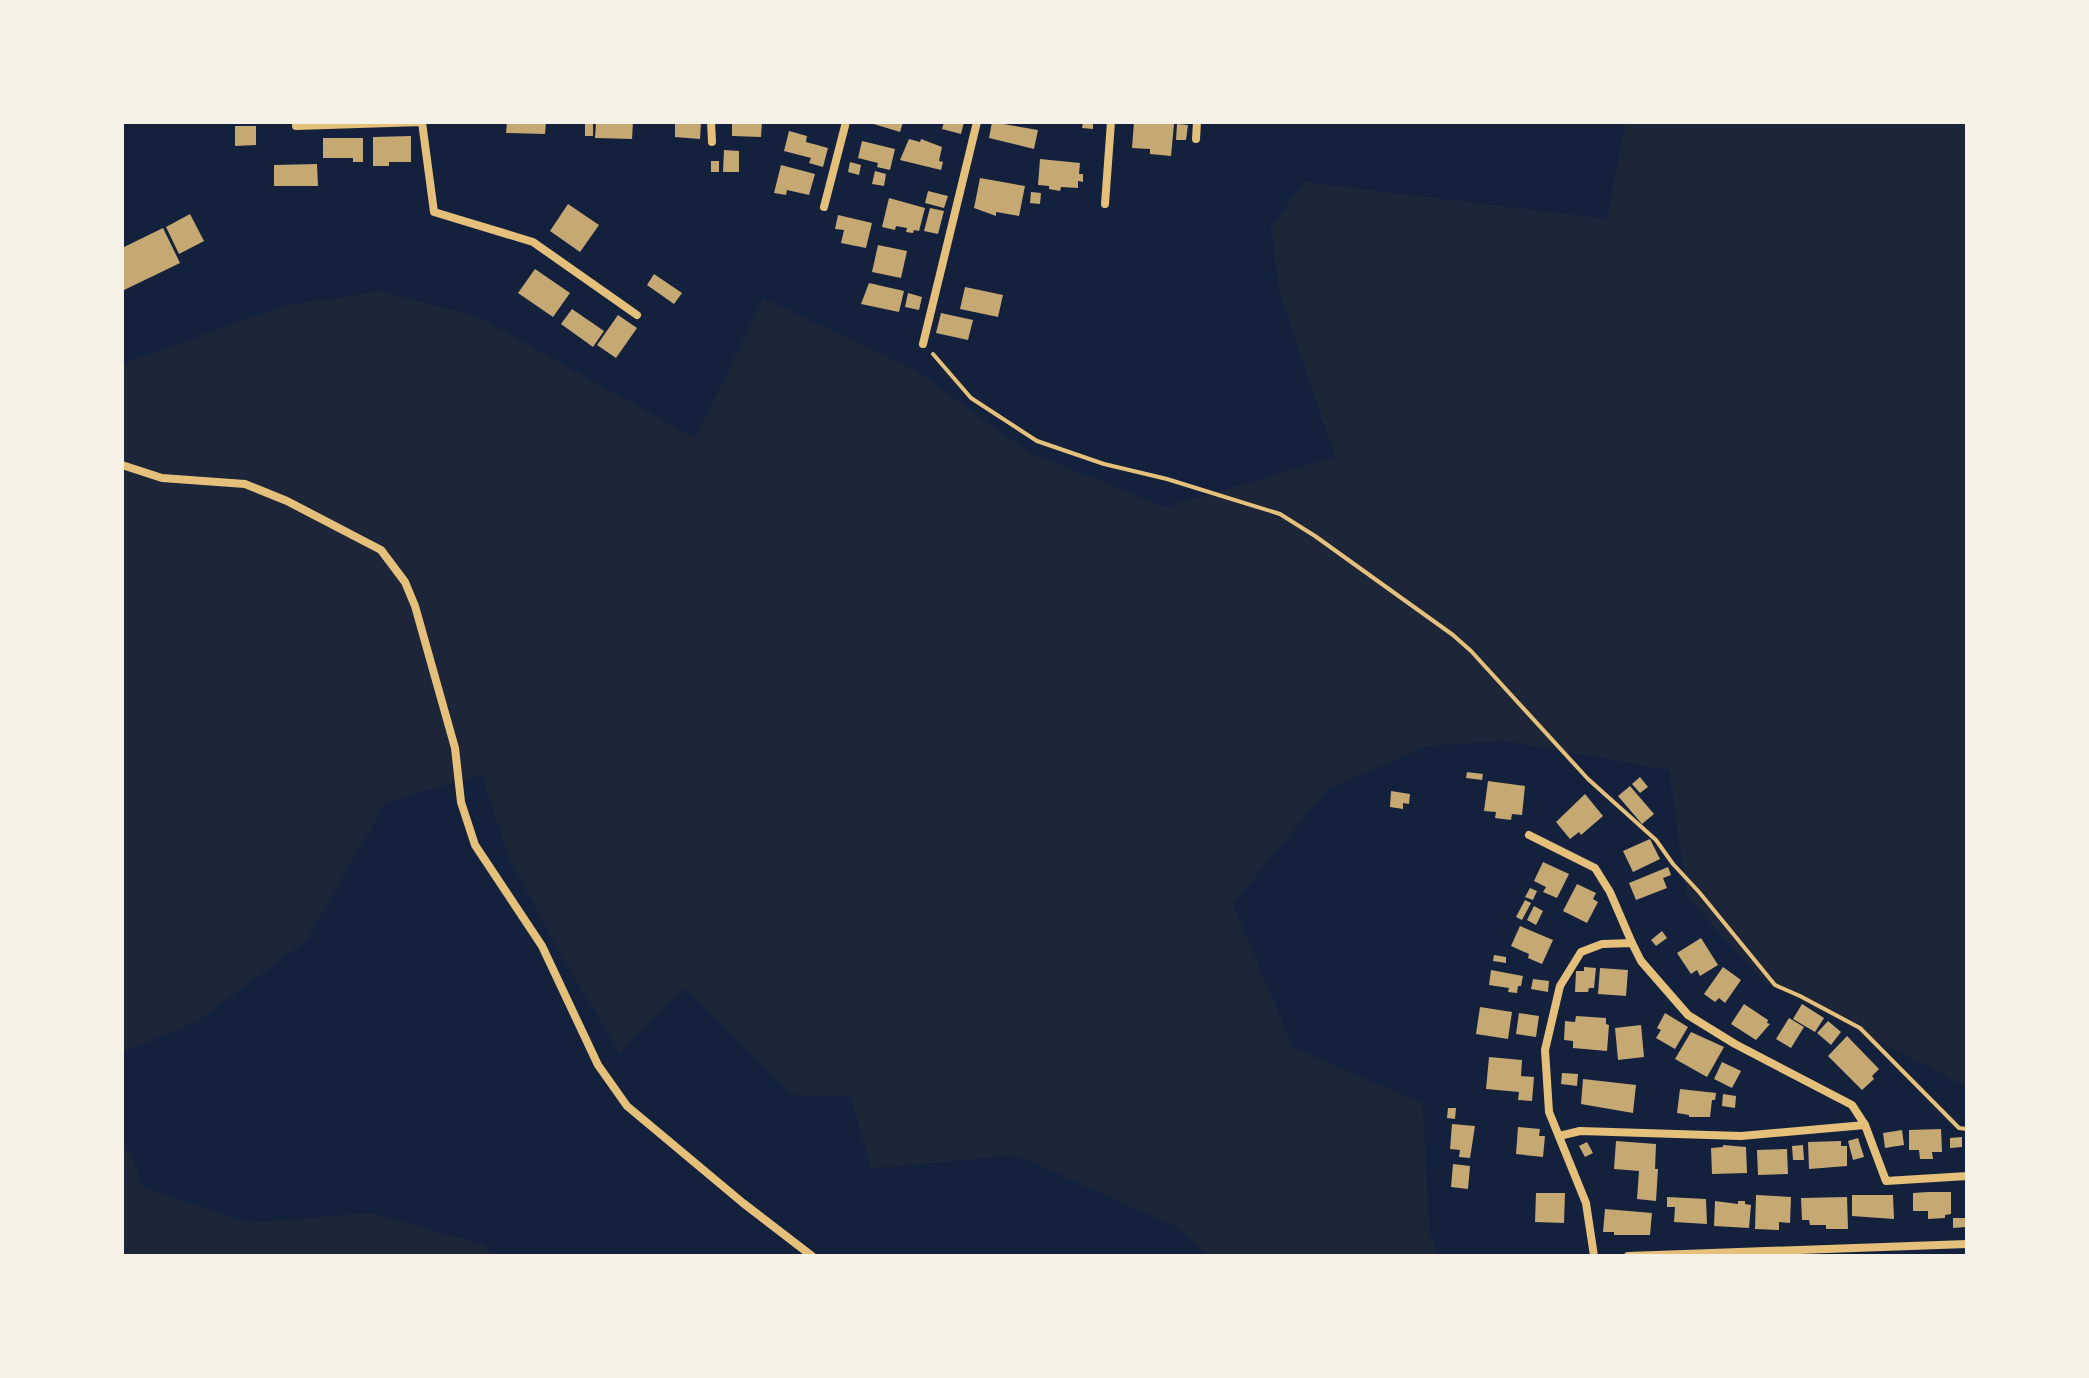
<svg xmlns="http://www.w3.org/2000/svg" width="2089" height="1378" font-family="'Titillium Web',sans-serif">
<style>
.green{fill:#1d2539}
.building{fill:#c6a872}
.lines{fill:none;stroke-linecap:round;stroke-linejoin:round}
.path{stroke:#e5c07b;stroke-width:4}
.minor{stroke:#e5c07b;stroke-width:8}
</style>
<rect width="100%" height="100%" fill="#14213d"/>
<!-- green -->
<g class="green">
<path d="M1625,122h342v965l-203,-105 -77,-85 -18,-127 -165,-29 -76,5 -100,43 -95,115 60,143 130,57 6,127 10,25h-232l-31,-29 -160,-72 -145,14 -21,-74 -56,1 -109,-107 -65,64 -56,-93 -55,-101 -28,-84 -95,27 -80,139 -106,79 -78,33v-689l162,-58 96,-15 98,26 217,121 68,-140 154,73 111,81 137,55 170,-50 -55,-163 -9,-67 33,-45 303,37z"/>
<path d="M122,1140l7,9 15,39 105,35 120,-10 113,31 12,12h-372z"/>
</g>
<!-- building -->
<g class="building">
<path d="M507,122h39l-1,12 -39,-1z"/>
<rect x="585" y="122" width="8" height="14"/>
<path d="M596,122h37l-1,17 -37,-1z"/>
<path d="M675,122h26l-1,17 -25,-2z"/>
<path d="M732,122h30l-1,15 -29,-1z"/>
<path d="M867,122h36l-3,10z"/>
<path d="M944,122h20l-3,12 -19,-5z"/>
<path d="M992,122l46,8 -4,19 -45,-11z"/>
<path d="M1083,122h10v7l-11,-1z"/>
<path d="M1134,122l40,2 -3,32 -21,-2v-5l-18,-1z"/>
<path d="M1177,124l11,1 -2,15h-10z"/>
<path d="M235,126h21v19l-21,1z"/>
<path d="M789,131l18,5 -1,6 22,6 -5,19 -14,-4 2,-5 -27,-7z"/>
<path d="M411,136v26h-22v4h-16v-29z"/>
<path d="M323,138h40v24h-10v-4h-30z"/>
<path d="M909,139l11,3 1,-3 21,8 -3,14 4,1 -2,8 -41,-10z"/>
<path d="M862,141l33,8 -5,21 -13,-3 1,-4 -20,-5z"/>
<path d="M724,150l15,1v21h-16z"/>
<path d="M1040,159l40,4 -1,11h4v8l-5,-1v7l-17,-1 -1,4 -11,-2v-3l-11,-1z"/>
<rect x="711" y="161" width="8" height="11"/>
<path d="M850,162l11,3 -2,10 -11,-3z"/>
<path d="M317,164l1,22h-44v-21z"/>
<path d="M781,165l34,9 -6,21 -22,-5 -1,5 -12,-2z"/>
<path d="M875,171l11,3 -2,12 -12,-2z"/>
<path d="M980,178l45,8 -6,30 -23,-4v4l-22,-8z"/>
<path d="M928,191l20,5 -4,12 -19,-5z"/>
<path d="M1031,192l10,1 -1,11 -10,-1z"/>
<path d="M889,198l36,10 -6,23 -5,-1 -1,3 -7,-1 1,-4 -11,-2 -1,4 -13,-3z"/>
<path d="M568,204l31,21 -19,27 -30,-21z"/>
<path d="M930,208l14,3 -6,23 -14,-3z"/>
<path d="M190,214l14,27 -25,13 -13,-27z"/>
<path d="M838,215l34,8 -6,25 -25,-5 3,-13 -9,-1z"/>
<path d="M163,228l17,35 -58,28v-43z"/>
<path d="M878,245l29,6 -6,27 -29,-6z"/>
<path d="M535,269l35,24 -17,24 -35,-24z"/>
<path d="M654,274l28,19 -8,11 -27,-19z"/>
<path d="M869,283l35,8 -5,21 -38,-8z"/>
<path d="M965,287l38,8 -5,22 -38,-8z"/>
<path d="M908,293l14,4 -3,13 -14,-3z"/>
<path d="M572,309l32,22 -11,16 -32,-23z"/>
<path d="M941,313l32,7 -5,20 -32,-7z"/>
<path d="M618,315l19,13 -21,30 -19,-13z"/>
<path d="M1467,772l16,2 -1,6 -16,-2z"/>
<path d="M1640,777l8,10 -8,6 -8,-9z"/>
<path d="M1488,781l37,5 -3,29 -10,-1 -1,6 -16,-2 1,-6 -12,-1z"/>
<path d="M1630,786l24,28 -12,10 -24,-28z"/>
<path d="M1391,791l19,3 -1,10 -6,-1v6l-13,-2z"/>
<path d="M1585,794l18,22 -22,19 -2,-3 -9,7 -14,-17z"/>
<path d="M1650,839l10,20 -27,13 -10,-21z"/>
<path d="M1543,862l26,12 -12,24 -14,-6 3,-5 -12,-6z"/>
<path d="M1668,867l3,8 -8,3 4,10 -31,12 -7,-17z"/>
<path d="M1577,884l19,9 -3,6 5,3 -11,21 -24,-12z"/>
<path d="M1530,888l7,3 -4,9 -8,-3z"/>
<path d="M1525,900l6,3 -9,17 -6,-3z"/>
<path d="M1534,906l9,5 -7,14 -9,-5z"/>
<path d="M1520,926l33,14 -11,24 -14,-6 1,-4 -18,-8z"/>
<path d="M1662,931l5,7 -11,8 -5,-6z"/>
<path d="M1701,938l17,27 -18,11 -3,-6 -6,4 -14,-21z"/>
<path d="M1494,955l12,2v6l-13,-2z"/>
<path d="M1584,967l12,1 -2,20h-5l-1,4h-13l1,-21h8z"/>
<path d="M1723,967l18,13 -16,23 -6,-5 -4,4 -11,-8z"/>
<path d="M1600,968l28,2 -2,26 -28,-2z"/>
<path d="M1491,970l32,6 -2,10h-3l-1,7 -9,-1 1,-4 -20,-3z"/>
<path d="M1533,979l16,2 -1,11 -17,-3z"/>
<path d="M1744,1004l24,16 -1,3 3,1 -14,16 -25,-16z"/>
<path d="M1802,1004l22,14 -9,14 -22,-13z"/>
<path d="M1480,1007l32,5 -4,27 -32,-5z"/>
<path d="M1519,1013l20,3 -3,21 -20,-3z"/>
<path d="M1665,1013l23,14 -13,22 -19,-11 5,-8 -4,-2z"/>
<path d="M1576,1016l30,2v6l3,1 -2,26 -34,-3v-7l-9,-1 1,-19 10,1z"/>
<path d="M1789,1018l15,9 -13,21 -15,-9z"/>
<path d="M1828,1021l13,11 -10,13 -14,-12z"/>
<path d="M1641,1025l3,32 -26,3 -3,-32z"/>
<path d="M1691,1032l33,15 -17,30 -32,-18z"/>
<path d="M1847,1036l32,33 -7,7 2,3 -12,11 -34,-34z"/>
<path d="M1489,1057l33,3 -1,16 13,1 -2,24 -14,-1 1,-8 -33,-3z"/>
<path d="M1722,1062l19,9 -9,17 -18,-9z"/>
<path d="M1562,1073l16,1 -1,12 -16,-2z"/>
<path d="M1583,1079l53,6 -3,28 -52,-9z"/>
<path d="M1680,1089l36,4 -1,7h-3l-2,17h-21v-2l-12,-2z"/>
<path d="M1723,1094l13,2 -1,12 -13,-2z"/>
<path d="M1448,1108h8l-1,11 -8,-1z"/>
<path d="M1452,1124l23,2 -5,32 -11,-1 1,-7 -10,-1z"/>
<path d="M1518,1127l22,2 -1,7h6l-2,21 -27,-3z"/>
<path d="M1941,1129l1,23h-10l1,7h-13l-1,-9h-10v-20z"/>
<path d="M1902,1130l2,15 -19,3 -2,-15z"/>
<path d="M1962,1137v10l-12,1v-10z"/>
<path d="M1858,1138l6,19 -11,3 -5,-19z"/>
<path d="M1616,1141l40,3 -1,25h3l-2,32 -19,-2 2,-28 -25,-2z"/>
<path d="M1841,1141v5h6v20l-38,3 -1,-27z"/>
<path d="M1587,1142l6,11 -8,4 -6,-11z"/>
<path d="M1723,1145l23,2 1,26 -35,1 -1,-26 12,-1z"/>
<path d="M1803,1145l1,15h-11l-1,-14z"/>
<path d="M1787,1149l1,25 -30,1 -1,-25z"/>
<path d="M1453,1164l17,2 -2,23 -17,-2z"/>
<path d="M1928,1192h23v22l-6,1v3l-17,1v-8h-15v-18z"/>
<path d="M1536,1193h29l-1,30 -29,-1z"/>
<path d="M1756,1195l35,2 -1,26 -11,-1v8l-24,-1z"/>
<path d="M1852,1195h41l1,24 -42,-3z"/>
<path d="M1667,1197l39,2 1,25 -33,-2 1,-15h-8z"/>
<path d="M1847,1197l1,32h-22v-4h-16l-1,-5h-7l-1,-22z"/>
<path d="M1715,1201l23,3v-3h7v3l6,1 -2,23 -35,-2z"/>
<path d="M1605,1209l47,4 -2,22h-36v-3h-11z"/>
<path d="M1953,1218h13v9l-13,1z"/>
</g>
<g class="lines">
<!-- path -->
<path class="path" d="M933,354l38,44 66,43 67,23 63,15 113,35 35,22 138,99 18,16 117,128 68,61 17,24 26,28 76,93 25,11 60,32 99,100 8,1"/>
<!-- minor -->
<g class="minor">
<path d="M296,122v4l126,-4 12,90 99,30 104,73"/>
<path d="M711,122l1,20"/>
<path d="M1196,139l1,-17"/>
<path d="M1105,204l6,-82"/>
<path d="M824,207l22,-85"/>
<path d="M923,344l54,-222"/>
<path d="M122,465l40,13 83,6 42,17 94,49 24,32 10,24 40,142 6,54 14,43 67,101 56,119 29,41 116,97 69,53"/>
<path d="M1529,835l66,33 15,24 22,51"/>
<path d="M1559,1136l21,-5 161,5 124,-11"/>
<path d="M1594,1256l-8,-53 -37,-91 -4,-62 15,-64 21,-34 21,-8 30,-1 9,18 47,54 47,29 117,61 13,20 21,56 81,-5"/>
<path d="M1628,1256l339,-12"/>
</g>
</g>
<!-- border -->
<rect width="2089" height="1378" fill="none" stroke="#f6f1e7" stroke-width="248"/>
</svg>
